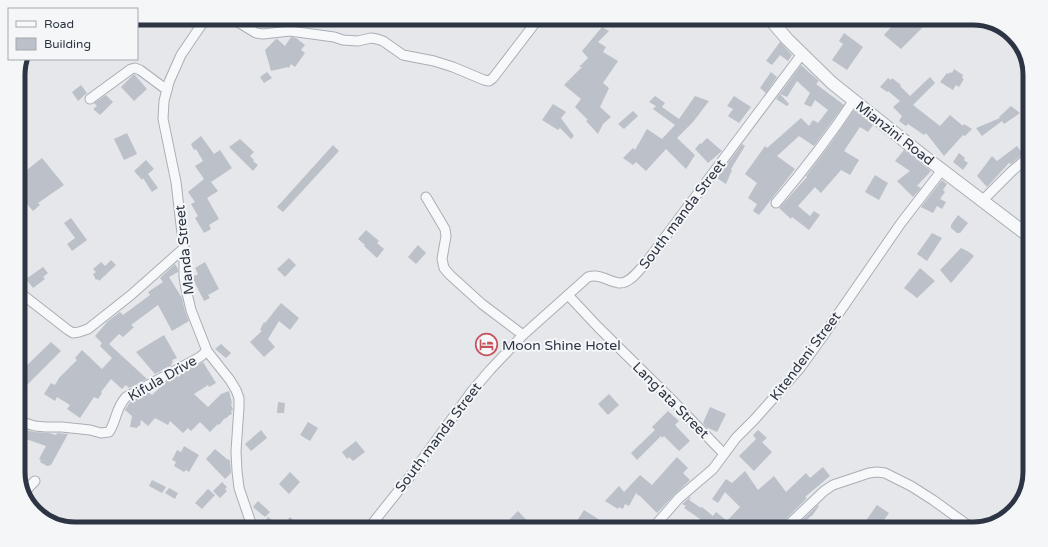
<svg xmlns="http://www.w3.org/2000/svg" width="1048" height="547" font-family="'Varela Round',sans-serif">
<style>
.building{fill:#bcc0c8}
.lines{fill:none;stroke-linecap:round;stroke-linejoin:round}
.minor-casing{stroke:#aaaeb5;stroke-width:11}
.tertiary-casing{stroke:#aaaeb5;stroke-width:14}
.minor{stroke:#f7f8fa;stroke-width:9}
.tertiary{stroke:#f7f8fa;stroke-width:12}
.labels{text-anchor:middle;stroke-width:4;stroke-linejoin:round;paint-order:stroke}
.street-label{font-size:14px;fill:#2d3443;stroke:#f4f6f8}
.poi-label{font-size:14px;fill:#2d3443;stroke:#f4f6f8;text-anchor:start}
.rim{fill:none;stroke:#2d3443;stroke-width:5}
</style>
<rect width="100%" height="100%" fill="#e5e7eb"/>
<!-- building -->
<g class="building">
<path d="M285,18h17l-5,8h-3z"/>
<path d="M899,18h33l-31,31 -17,-14z"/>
<path d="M602,27l7,4 -11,11 8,5 -3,5 15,9 -15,22 6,5 -9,19 11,10 -8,7 -5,10 -12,-13 2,-1 -13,-13 6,-8 -17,-14 18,-18h-3l9,-9 -6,-7z"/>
<path d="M844,33l19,14 -16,23 -15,-10 11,-16 -4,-3z"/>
<path d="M291,37l5,1 9,7 -4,5 4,3 -10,14 -4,-3 -2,4 -1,-1 -17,4 -6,-21 11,-11h1l8,7z"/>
<path d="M780,42l12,13 -4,6 -8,-6 -8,10 -6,-4z"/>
<path d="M801,65l18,16 -3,3 28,21 -30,41 -15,-10 -22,20 18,13 -36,46 -6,-4 4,-7 -9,-6 9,-15 -12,-9 20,-28 2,2 34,-30 8,8 4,-6 5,3 10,-13 -13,-10 -4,7 -7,-3 6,-11 -13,-12 -10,16 -7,-3 9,10 -2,2 -11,-7z"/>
<path d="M954,69l9,6 -1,3 2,1 -5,8 -3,-2 -3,5 -13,-8 7,-9 2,1 1,-2 2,1z"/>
<path d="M267,72l5,6 -8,5 -4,-6z"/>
<path d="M771,72l6,5 -11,16 -6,-5z"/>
<path d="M134,74l13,15 -13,12 -13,-14z"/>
<path d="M930,77l5,6 -22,22 27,21 10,-11 13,11 1,-2 8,5 -7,7 -2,-1 -19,21 -18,-23 -2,2 -16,-11 -2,2 -7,-5 3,-5 -9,-9 7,-6 -12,-10 -1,1 -7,-5 8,-9 3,2 1,-2 9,7 -1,1 10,10z"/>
<path d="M81,85l6,8 -9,8 -6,-9z"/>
<path d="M106,95l7,7 -13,13 -7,-6 4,-3 -3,-3z"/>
<path d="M655,96l10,7 -3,4 17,12 16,-23 14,5 -16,21 -16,16 18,17 -9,14 -20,-20 -20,22 -10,-9 -3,3 -10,-7 10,-10 2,2 12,-21 15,10 13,-14 -22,-16 3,-3 -7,-4z"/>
<path d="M734,96l17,11 -12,16 -11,-7 5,-7 -6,-3z"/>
<path d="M553,104l13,8 -5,6 13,18 -3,3 -11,-11 -2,2 -16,-10z"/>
<path d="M1011,106l9,7 -16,11 -2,-3 -20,15 -6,-8 24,-10 -1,-1z"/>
<path d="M854,110l19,15 -5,7 -8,-5 -16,24 15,9 -9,15 -9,-5 -20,23 -6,-6 -17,19 12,10 4,-5 6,4 -11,15 -17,-13 -1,2 -12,-11 28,-31 -1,-1 25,-33z"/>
<path d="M633,111l5,5 -14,13 -6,-5z"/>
<path d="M127,133l10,21 -13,6 -10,-21z"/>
<path d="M201,136l13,18 6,-4 12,18 -21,14 7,9 -11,7 12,21 -10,6 2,4 -7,4 -9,-15 3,-2 -7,-12 4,-2 -7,-10 16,-13 -9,-13 8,-5 -7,-12 -2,1 -3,-6z"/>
<path d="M707,138l15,13 -14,12 -13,-14 5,-6 1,1z"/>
<path d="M240,139l14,13 -4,4 4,4 -1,1 5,4 -5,6 -24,-24z"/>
<path d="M742,144l3,2 -14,23 1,1 -6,14 -9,-6z"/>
<path d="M333,145l6,6 -56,61 -6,-5z"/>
<path d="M1017,146l6,8 -12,10 -2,-1 -22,24 -10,-11 15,-20 5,5z"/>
<path d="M904,150l27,21 -14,15 4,2 -8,9 -16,-16 13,-10 -15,-10z"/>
<path d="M959,153l6,5 -1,2 4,3 -5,7 -10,-8z"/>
<path d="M42,158l22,27 -26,18 2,2 -7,6 -10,-12 -5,4v-26z"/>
<path d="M146,160l8,9 -6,5 10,14 -6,4 -9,-14 -1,2 -8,-9z"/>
<path d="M875,175l13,8 -9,17 -14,-8z"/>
<path d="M942,180l5,4 -4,6 2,2 -5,7 6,3 -4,7 -5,-3 -4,7 -12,-6z"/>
<path d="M958,215l10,8 -8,10h-3l-6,-5v-3z"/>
<path d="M71,218l16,22 -15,11 -5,-7 8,-6 -11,-15z"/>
<path d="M366,230l13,11 -2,2 7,6 -7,9 -13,-12 1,-1 -7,-6z"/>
<path d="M932,233l10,5 -15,23 -10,-7z"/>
<path d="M418,245l8,8 -10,11 -8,-7z"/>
<path d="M961,248l8,4 5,4 -23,27 -11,-13z"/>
<path d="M289,258l7,7 -11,12 -8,-8z"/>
<path d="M111,260l5,5 -17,16 -1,-2 -2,1 -3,-6 3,-2 -3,-3 8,-7 4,4z"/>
<path d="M205,262l14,27 -11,6 2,3 -6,3 -12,-24 6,-3 -3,-6z"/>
<path d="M175,264l3,5v3l-9,5 13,21 3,13 4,10 -17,10 -14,-26 -27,20 3,2 -11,10 -4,-3 -10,10 38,35 -18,9 -3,-3 -4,4 -11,-10 -10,13 1,1 -4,6 -4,-2 -14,21 -13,-9 3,-4 -13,-8 -2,4 -11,-7 7,-11 4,2 4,-7 18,-18 -2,-2 7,-8 20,19 10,-11 -12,-12 2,-3 -7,-7 13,-15 12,-9 3,3 27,-20 -2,-3 15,-10 -3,-4z"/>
<path d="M43,267l5,6 -5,4 2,2 -12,9 -7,-9z"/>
<path d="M920,268l15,13 -18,17 -13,-10z"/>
<path d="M281,303l18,15 -9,12 -11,-9 -11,18 7,8 -11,10 -14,-15 12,-11 -2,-1 4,-8 1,1z"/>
<path d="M164,335l13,23 -5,2 1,2 -2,2 1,1 -17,9 -19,-22z"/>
<path d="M51,342l10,9 -35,35 -8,-8v-4z"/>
<path d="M221,344l10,9 -5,5 -11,-9z"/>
<path d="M203,362l13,21 -7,4 -1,-2 -14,9 14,13 13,-13 8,-3 3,12 -1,1 2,6 -2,1 1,3 -4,2v1l-4,2 -5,6 -1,-1 -8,8 -10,-10 -9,9 -3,-3 -5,5 -13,-12 -2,4 -13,-7 -7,8 -7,-6 -1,6h-2l-1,2 -7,-1 2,-11 -7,-6 5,-8 18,-10 4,3 14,-13z"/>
<path d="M609,394l10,11 -11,10 -10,-11z"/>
<path d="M278,402l7,1 -1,10h-7z"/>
<path d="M710,407l16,7 -9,18 -11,-5 -3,-4z"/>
<path d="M668,411l11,10 -4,4 15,16 -11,10 -15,-15 -2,2 -1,-2 -24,24 -6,-7 24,-23 -3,-3z"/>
<path d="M308,422l10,6 -8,13 -10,-6z"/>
<path d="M26,430l8,2 15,1 7,2 1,-2 11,1 -17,31 -4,1 -7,-4 1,-2 -2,-1 7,-13 -23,-8z"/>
<path d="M261,430l6,8 -16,13 -6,-7z"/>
<path d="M758,430l9,8 -5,4 10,10 -18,19 -15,-15 17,-17 -3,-4z"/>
<path d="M356,441l9,11 -12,9 -4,-4 -2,2 -5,-7z"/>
<path d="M184,446l15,9 -10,17 -3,-2 -2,2 -10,-6 2,-4 -4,-2 5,-10 4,2z"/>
<path d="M215,449l13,11 1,-1 1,2 1,12 -6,6 -19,-20z"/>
<path d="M677,457l11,11 -5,5 7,7 -15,14 -18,19 -18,-18v1l-3,-3 -7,13 -4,-2 -2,5 -4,-2 -1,2 -13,-8 14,-15 5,6 16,-17 12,10z"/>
<path d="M823,467l7,9 -25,21 2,1 -27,27 -2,4h-24l-3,-3 -3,3h-57l9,-10 -16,-11 2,-2 -4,-2 8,-7h1l-2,3 12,8 1,-1 11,9 3,-4 11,9 13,-14 -15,-15 -7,11 -6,-4 14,-20 6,4 13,-12 13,19 16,-14 12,16 20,-19 4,5z"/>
<path d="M290,472l10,10 -11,12 -10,-10z"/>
<path d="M152,480l14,7 -4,6 -13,-7z"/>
<path d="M222,482l5,5 -2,2 2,2 -7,7 -7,-7z"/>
<path d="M169,488l9,5 -3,6 -10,-6z"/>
<path d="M208,489l7,6 -13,14 -7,-6z"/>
<path d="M258,501l12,11 -5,5 -12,-10z"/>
<path d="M818,505l1,1 -7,10h-1l-14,13h-4z"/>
<path d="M877,505l12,8 -11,16h-18z"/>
<path d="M584,510l11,7 18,12h-30l-8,-5z"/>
<path d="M518,511l17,18h-20l-7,-8z"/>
<path d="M268,517l13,10 9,-10 13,12h-44z"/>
<path d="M426,520l11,9h-18z"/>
</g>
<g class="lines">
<defs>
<g id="minor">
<path d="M209,18l-5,3 -23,34 -12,27 -5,19 -1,18 13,63 5,43 3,23v29l2,12 5,21 16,41 23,29 6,10 3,8v9l-3,44 1,20 2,17 14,41"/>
<path d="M231,18l25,15 7,1 27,-3 44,6 9,3 15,1 13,-3 6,1 6,2 20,14 31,6 19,6 31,13 5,1 4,-3 46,-60"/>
<path d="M1027,65h1"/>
<path d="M90,99l41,-30 4,-1 5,2 27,20"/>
<path d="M426,197l19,32 1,7 -4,23 2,9 6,7 32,29 41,31"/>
<path d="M982,201l30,-30 18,-15"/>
<path d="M776,203c28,-33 54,-67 78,-103"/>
<path d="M18,291l50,39 5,3 6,-1 9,-3 43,-34 53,-47"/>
<path d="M568,295l30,32 77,76 49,51"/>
<path d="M18,421l17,5 11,1h16l28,3 11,3 8,-1c8,-12 6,-23 17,-35l74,-40 7,-6"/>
<path d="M24,494l6,-8 5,-5"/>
<path d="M368,529l43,-54 61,-84 18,-21 33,-35 65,-58c6,-2 10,-1 16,1 4,2 10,4 15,5 11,1 22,-15 29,-23l154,-206"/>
<path d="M652,529l27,-31 34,-29 23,-31 18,-18 16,-18 30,-34 23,-32 78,-113 41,-53"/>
<path d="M784,529l40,-38 9,-6 36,-12 8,-1 8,1 26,13 22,14 40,29"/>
</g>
<path id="tertiary" d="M769,18l18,21 45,44 89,71 109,83"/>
</defs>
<!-- minor casing -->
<use href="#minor" class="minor-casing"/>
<!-- tertiary casing -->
<use href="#tertiary" class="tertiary-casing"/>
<!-- minor -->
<use href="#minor" class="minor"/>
<!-- tertiary -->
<use href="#tertiary" class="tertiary"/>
</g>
<!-- icons -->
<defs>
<symbol id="hotel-ring" viewBox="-11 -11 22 22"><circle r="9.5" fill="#f4f6f8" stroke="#c5545e" stroke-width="1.5"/><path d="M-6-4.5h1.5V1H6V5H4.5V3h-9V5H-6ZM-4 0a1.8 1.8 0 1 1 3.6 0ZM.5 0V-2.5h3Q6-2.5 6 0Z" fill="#c5545e"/></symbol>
</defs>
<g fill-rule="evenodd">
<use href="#hotel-ring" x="474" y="332" width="25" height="25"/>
</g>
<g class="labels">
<!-- street labels -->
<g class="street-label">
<text transform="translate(895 133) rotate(38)" y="5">Mianzini Road</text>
<text transform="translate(682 214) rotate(-53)" y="5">South manda Street</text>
<text transform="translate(184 250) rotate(-96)" y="5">Manda Street</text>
<text transform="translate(805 356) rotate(-53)" y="5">Kitendeni Street</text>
<text transform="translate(162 378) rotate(-30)" y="5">Kifula Drive</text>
<text transform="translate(671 400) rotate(45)" y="5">Lang'ata Street</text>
<text transform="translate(438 437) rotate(-53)" y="5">South manda Street</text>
</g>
<!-- poi labels -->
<g class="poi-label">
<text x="502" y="350">Moon Shine Hotel</text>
</g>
</g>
<!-- crop -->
<path d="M0 0H1048V547H0ZM75 25H973A50 50 0 0 1 1023 75V472A50 50 0 0 1 973 522H75A50 50 0 0 1 25 472V75A50 50 0 0 1 75 25Z" fill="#f4f6f8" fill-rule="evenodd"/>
<path class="rim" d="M75 25H973A50 50 0 0 1 1023 75V472A50 50 0 0 1 973 522H75A50 50 0 0 1 25 472V75A50 50 0 0 1 75 25Z"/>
<!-- legend -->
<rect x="8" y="8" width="130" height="52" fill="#f4f6f8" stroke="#a4a8b0"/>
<rect x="16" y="21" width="20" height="6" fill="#f7f8fa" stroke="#a4a8b0"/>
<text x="44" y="28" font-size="12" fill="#2d3443">Road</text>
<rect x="16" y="38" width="20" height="12" fill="#bcc0c8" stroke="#a4a8b0"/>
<text x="44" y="48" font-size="12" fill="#2d3443">Building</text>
</svg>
